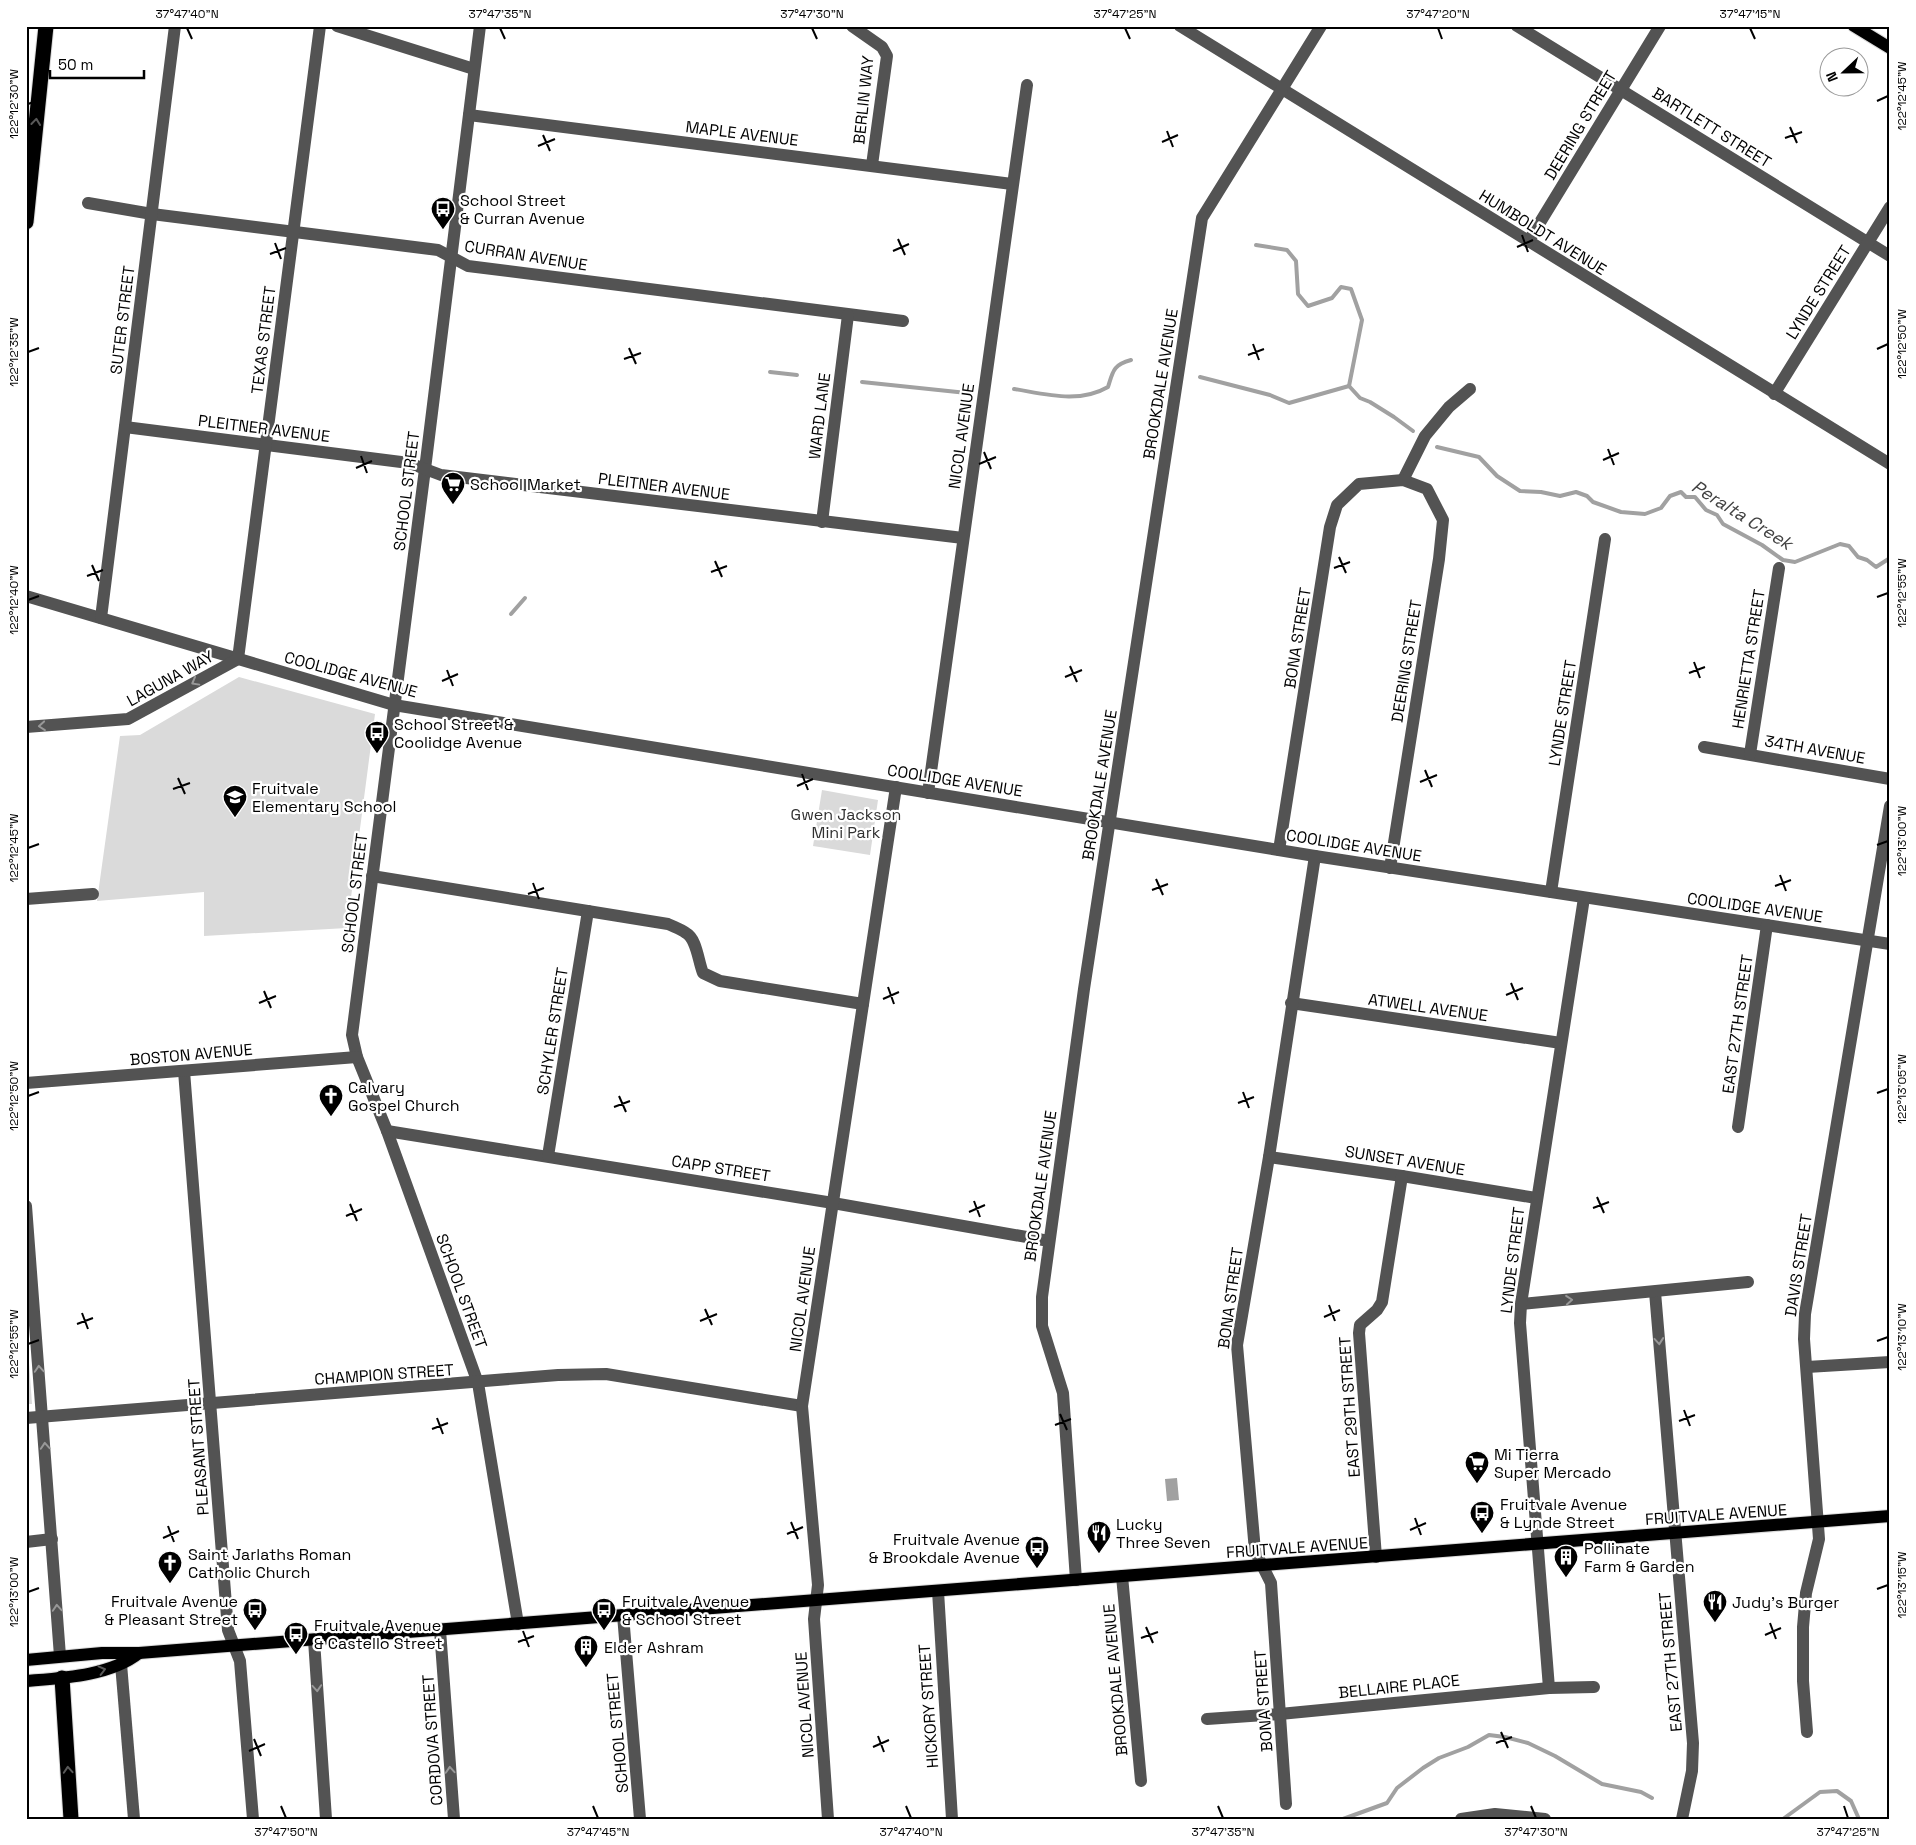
<svg xmlns="http://www.w3.org/2000/svg" width="1916" height="1845" font-family="'Space Grotesk',sans-serif">
<style>
.green{fill:#dadada}
.water{fill:#a1a1a1}
.lines{fill:none;stroke-linecap:round;stroke-linejoin:round}
.stream{stroke:#a1a1a1;stroke-width:4}
.major-casing{stroke:#dbdbdb;stroke-width:14}
.highway-casing{stroke:#dbdbdb;stroke-width:17}
.minor{stroke:#535353;stroke-width:12}
.major{stroke:#000;stroke-width:12}
.highway{stroke:#000;stroke-width:15}
.oneway{stroke:#595959}
.oneway2{stroke:#989898}
.ticks{fill:none;stroke:#000;stroke-width:2}
.labels{text-anchor:middle;stroke-width:4.5;stroke-linejoin:round;paint-order:stroke}
.street-label{font-size:16px;fill:#000;stroke:#fff}
.poi-label{font-size:16px;fill:#000;stroke:#fff;text-anchor:start}
.park-label{font-size:16px;fill:#313131;stroke:#fff}
.water-label{font-size:18px;font-style:italic;fill:#424242;stroke:#fff}
.neatline{fill:none;stroke:#000;stroke-width:2}
.ticks-label{font-size:12px;text-anchor:middle;fill:#000}
</style>
<rect width="100%" height="100%" fill="#fff"/>
<!-- green -->
<g class="green">
<path d="M239,677l136,37 -28,214 -143,8v-44l-107,9 23,-165 20,-1z"/>
<path d="M822,790l56,10 -8,55 -57,-9z"/>
<path d="M26,1320l6,84h-6z"/>
</g>
<!-- water -->
<path class="water" d="M1177,1478l2,22 -12,1 -2,-22z"/>
<g class="lines">
<!-- stream -->
<g class="stream">
<path d="M1256,245l31,5 9,11 2,33 10,12 24,-8 9,-11 10,2 11,31 -13,66"/>
<path d="M770,372l27,3"/>
<path d="M1200,377l70,18 19,8 60,-17"/>
<path d="M862,382l105,11"/>
<path d="M1349,386l11,12 10,4 24,15 19,14"/>
<path d="M1014,389c31,5 65,15 94,-2 5,-16 5,-22 23,-27"/>
<path d="M1437,447l42,10 18,19 23,15 21,1 19,4 16,-4 11,4 6,6 28,10 24,2 16,-6 9,-12 11,-4 5,5h9l11,13 11,5 6,9 39,21 21,15 12,2 45,-18 9,2 9,11 9,3 9,7 14,-9"/>
<path d="M511,614l14,-16"/>
<path d="M1343,1819l44,-16 10,-15 26,-20 16,-10 29,-11 21,-12 16,2 23,6 27,13 47,28 39,8 11,6"/>
<path d="M1783,1819l37,-27 17,-1 14,10 8,18"/>
</g>
<defs>
<g id="major">
<path d="M1854,26l36,22"/>
<path d="M26,1660l76,-7h37l1751,-137"/>
<path d="M26,1681c36,-3 84,-5 113,-28"/>
</g>
<g id="highway">
<path d="M26,222l20,-196"/>
<path d="M62,1678l9,141"/>
</g>
</defs>
<!-- major casing -->
<use href="#major" class="major-casing"/>
<!-- highway casing -->
<use href="#highway" class="highway-casing"/>
<!-- minor -->
<g class="minor">
<path d="M337,26l137,43"/>
<path d="M480,26l-55,443 -73,566 5,22 30,74 91,252 40,241"/>
<path d="M852,26l30,21 5,9 -15,109"/>
<path d="M1180,26l710,438"/>
<path d="M1517,26l373,230"/>
<path d="M469,115l543,69"/>
<path d="M88,203l64,11 286,36 30,16 435,55"/>
<path d="M1528,242l132,-216"/>
<path d="M1774,394l116,-187"/>
<path d="M125,427l284,36 32,12 522,63"/>
<path d="M1403,480l22,-44 24,-29 21,-18"/>
<path d="M822,522l26,-207"/>
<path d="M26,596l368,109 921,151 575,88"/>
<path d="M101,618l74,-592"/>
<path d="M26,727l102,-8 110,-60 82,-633"/>
<path d="M1704,747l186,32"/>
<path d="M1750,754l29,-186"/>
<path d="M928,793l99,-708"/>
<path d="M1279,850l51,-323 7,-22 22,-21 44,-4 24,9 16,31 -4,39 -49,309"/>
<path d="M372,876l296,48c6,3 13,5 18,9 11,6 12,28 17,40l17,8 143,23"/>
<path d="M1551,892l54,-353"/>
<path d="M26,899l67,-5"/>
<path d="M1291,1003l270,40"/>
<path d="M184,1071l44,559 12,31 13,158"/>
<path d="M26,1083l331,-26"/>
<path d="M1738,1127l29,-202"/>
<path d="M387,1131l446,72 216,38"/>
<path d="M548,1156l40,-245"/>
<path d="M1269,1157l133,19 134,22"/>
<path d="M26,1206l34,450"/>
<path d="M1655,1292l38,451 -1,28 -10,48"/>
<path d="M1521,1304l227,-22"/>
<path d="M1807,1367l83,-5"/>
<path d="M26,1418l532,-43 48,-1 196,32"/>
<path d="M26,1542l26,-3"/>
<path d="M1376,1557l-17,-224 1,-8 17,-15 5,-8 20,-126"/>
<path d="M1122,1576l19,205"/>
<path d="M1076,1580l-13,-187 -21,-67v-29l42,-308 118,-771 119,-192"/>
<path d="M938,1591l14,228"/>
<path d="M623,1615l17,204"/>
<path d="M440,1630l14,189"/>
<path d="M314,1640l12,179"/>
<path d="M121,1664l13,155"/>
<path d="M1549,1688l-29,-365 1,-19 63,-406"/>
<path d="M1207,1719l73,-5 269,-26 45,-1"/>
<path d="M1807,1732l-4,-51v-54l3,-34 13,-54 -15,-200 1,-25 85,-508"/>
<path d="M1286,1804l-15,-221 -16,-32 -18,-206 32,-188 46,-301"/>
<path d="M828,1819l-14,-200 4,-34 -16,-179 94,-619"/>
<path d="M1461,1819l34,-5 50,5"/>
</g>
<!-- major -->
<use href="#major" class="major"/>
<!-- highway -->
<use href="#highway" class="highway"/>
</g>
<!-- one-way arrows -->
<defs><path id="oneway-chevron" d="M-2-3.5L2.5 0L-2 3.5" fill="none" stroke-width="1.6" stroke-linecap="round" stroke-linejoin="round" transform="scale(1.25)"/></defs>
<g class="oneway">
<use href="#oneway-chevron" transform="translate(36 122) rotate(-84)"/>
<use href="#oneway-chevron" transform="translate(102 1670) rotate(-14)"/>
<use href="#oneway-chevron" transform="translate(68 1770) rotate(-94)"/>
</g>
<g class="oneway2">
<use href="#oneway-chevron" transform="translate(195 682) rotate(151)"/>
<use href="#oneway-chevron" transform="translate(42 726) rotate(175)"/>
<use href="#oneway-chevron" transform="translate(1569 1300) rotate(-5)"/>
<use href="#oneway-chevron" transform="translate(1659 1341) rotate(85)"/>
<use href="#oneway-chevron" transform="translate(39 1369) rotate(-94)"/>
<use href="#oneway-chevron" transform="translate(45 1446) rotate(-94)"/>
<use href="#oneway-chevron" transform="translate(57 1608) rotate(-94)"/>
<use href="#oneway-chevron" transform="translate(317 1688) rotate(86)"/>
<use href="#oneway-chevron" transform="translate(450 1770) rotate(-94)"/>
</g>
<!-- ticks -->
<path class="ticks" d="M187,28l5,11M500,28l5,11M812,28l5,11M1125,28l5,11M1438,28l4,11M1750,28l5,11M1877,101l11,-5M28,104l11,-4M1790,127l7,16M1167,131l6,16M543,135l7,16M1785,138l17,-6M1162,142l16,-7M538,146l17,-7M1522,235l6,17M898,239l7,16M275,243l6,16M1517,247l16,-7M893,251l16,-7M270,254l16,-6M1253,344l6,16M629,348l7,16M1877,349l11,-5M28,352l11,-4M1248,355l16,-6M624,359l17,-6M1608,449l6,16M984,452l7,17M361,456l6,17M1603,460l16,-7M979,464l17,-7M356,468l16,-7M1339,557l7,16M715,561l7,16M92,565l7,16M1334,568l16,-6M711,572l16,-6M87,576l16,-6M1877,597l11,-4M28,600l11,-4M1694,662l6,16M1070,666l7,16M447,670l6,16M1689,673l16,-6M1065,677l17,-7M442,681l16,-7M1425,770l7,17M802,774l6,16M178,778l7,16M1420,782l17,-7M797,786l16,-7M173,789l17,-6M1877,845l11,-4M28,848l11,-4M1780,875l6,16M1156,879l7,16M533,883l6,16M1775,886l16,-6M1152,890l16,-6M528,894l16,-6M1511,983l7,17M888,987l6,17M264,991l7,17M1506,995l17,-7M883,999l16,-7M259,1003l17,-7M1243,1092l6,16M1877,1093l11,-4M28,1096l11,-4M619,1096l7,16M1238,1103l16,-6M614,1107l16,-6M1597,1197l7,16M974,1201l6,16M350,1204l7,17M1593,1208l16,-6M969,1212l16,-7M346,1216l16,-7M1329,1305l6,16M705,1309l7,16M82,1313l6,16M1324,1317l16,-7M700,1321l17,-7M77,1324l16,-6M1877,1341l11,-4M28,1344l11,-4M1684,1410l6,16M1060,1414l7,16M437,1418l6,16M1679,1421l16,-6M1055,1425l16,-6M432,1429l16,-6M1415,1518l6,17M791,1522l7,17M168,1526l6,16M1410,1530l16,-7M787,1534l16,-7M163,1538l16,-7M1877,1589l11,-4M28,1592l11,-4M1770,1623l6,16M1146,1627l7,16M523,1631l6,16M1765,1635l16,-7M1141,1638l17,-6M518,1642l16,-6M1501,1732l7,16M878,1736l6,16M254,1739l7,17M1496,1743l16,-6M873,1747l16,-7M249,1751l16,-7M281,1806l5,12M593,1806l5,12M906,1806l5,12M1218,1806l5,12M1531,1806l5,12M1844,1806l4,12"/>
<!-- icons -->
<defs>
<symbol id="bus-pin" viewBox="-11 -11 22 30"><path d="M0 17L-7.5 6A9.5 9.5 0 1 1 7.5 6Z" fill="#000" stroke="#fff"/><path d="M-5-6H5V4H4V6H2V4H-2V6H-4V4H-5ZM-3.5-4V0h7V-4ZM-3.5 1.2v1.5H-2V1.2ZM2 1.2v1.5H3.5V1.2Z" fill="#fff"/></symbol>
<symbol id="supermarket-pin" viewBox="-11 -11 22 30"><path d="M0 17L-7.5 6A9.5 9.5 0 1 1 7.5 6Z" fill="#000" stroke="#fff"/><path d="M-6-5.5h2.5l.6 2H6L4.5 2H-2.5L-4.4-4H-6ZM-1.5 3.2a1.3 1.3 0 1 0 .1 0ZM3 3.2a1.3 1.3 0 1 0 .1 0Z" fill="#fff"/></symbol>
<symbol id="school-pin" viewBox="-11 -11 22 30"><path d="M0 17L-7.5 6A9.5 9.5 0 1 1 7.5 6Z" fill="#000" stroke="#fff"/><path d="M0-5L7-2L0 1L-7-2ZM-4 1L0 2.5L4 1V4Q0 6-4 4Z" fill="#fff"/></symbol>
<symbol id="church-pin" viewBox="-11 -11 22 30"><path d="M0 17L-7.5 6A9.5 9.5 0 1 1 7.5 6Z" fill="#000" stroke="#fff"/><path d="M-1.2-6h2.4v3.5h3.3v2.4h-3.3V6h-2.4V-.1h-3.3v-2.4h3.3Z" fill="#fff"/></symbol>
<symbol id="restaurant-pin" viewBox="-11 -11 22 30"><path d="M0 17L-7.5 6A9.5 9.5 0 1 1 7.5 6Z" fill="#000" stroke="#fff"/><path d="M-5-6h1v4h1v-4h1v4h1v-4h1v5L-1.5 .5V6h-2V.5L-5-1ZM5-6V6H3V1.5H1.5Q1.5-4 5-6Z" fill="#fff"/></symbol>
<symbol id="building-pin" viewBox="-11 -11 22 30"><path d="M0 17L-7.5 6A9.5 9.5 0 1 1 7.5 6Z" fill="#000" stroke="#fff"/><path d="M-4-6H4V6H1V3H-1V6H-4ZM-2.5-4.3h1.7v1.8h-1.7ZM.8-4.3h1.7v1.8H.8ZM-2.5-1h1.7V.8h-1.7ZM.8-1h1.7V.8H.8Z" fill="#fff"/></symbol>
</defs>
<g fill-rule="evenodd">
<use href="#bus-pin" x="429" y="195" width="28" height="38"/>
<use href="#supermarket-pin" x="439" y="470" width="28" height="38"/>
<use href="#bus-pin" x="363" y="719" width="28" height="38"/>
<use href="#school-pin" x="221" y="783" width="28" height="38"/>
<use href="#church-pin" x="317" y="1082" width="28" height="38"/>
<use href="#supermarket-pin" x="1463" y="1449" width="28" height="38"/>
<use href="#bus-pin" x="1468" y="1499" width="28" height="38"/>
<use href="#restaurant-pin" x="1085" y="1519" width="28" height="38"/>
<use href="#bus-pin" x="1023" y="1534" width="28" height="38"/>
<use href="#building-pin" x="1552" y="1543" width="28" height="38"/>
<use href="#church-pin" x="156" y="1549" width="28" height="38"/>
<use href="#restaurant-pin" x="1701" y="1588" width="28" height="38"/>
<use href="#bus-pin" x="241" y="1596" width="28" height="38"/>
<use href="#bus-pin" x="590" y="1596" width="28" height="38"/>
<use href="#bus-pin" x="282" y="1620" width="28" height="38"/>
<use href="#building-pin" x="572" y="1633" width="28" height="38"/>
</g>
<g class="labels">
<!-- street labels -->
<g class="street-label">
<text transform="translate(863 100) rotate(-84)" y="6">BERLIN WAY</text>
<text transform="translate(1580 125) rotate(-59)" y="6">DEERING STREET</text>
<text transform="translate(1712 127) rotate(32)" y="6">BARTLETT STREET</text>
<text transform="translate(742 133) rotate(7)" y="6">MAPLE AVENUE</text>
<text transform="translate(1543 232) rotate(32)" y="6">HUMBOLDT AVENUE</text>
<text transform="translate(526 255) rotate(9)" y="6">CURRAN AVENUE</text>
<text transform="translate(1818 292) rotate(-58)" y="6">LYNDE STREET</text>
<text transform="translate(122 320) rotate(-83)" y="6">SUTER STREET</text>
<text transform="translate(263 340) rotate(-83)" y="6">TEXAS STREET</text>
<text transform="translate(1160 384) rotate(-81)" y="6">BROOKDALE AVENUE</text>
<text transform="translate(819 416) rotate(-83)" y="6">WARD LANE</text>
<text transform="translate(264 428) rotate(7)" y="6">PLEITNER AVENUE</text>
<text transform="translate(961 436) rotate(-82)" y="6">NICOL AVENUE</text>
<text transform="translate(664 486) rotate(7)" y="6">PLEITNER AVENUE</text>
<text transform="translate(406 491) rotate(-83)" y="6">SCHOOL STREET</text>
<text transform="translate(1297 638) rotate(-81)" y="6">BONA STREET</text>
<text transform="translate(1748 659) rotate(-81)" y="6">HENRIETTA STREET</text>
<text transform="translate(1406 661) rotate(-81)" y="6">DEERING STREET</text>
<text transform="translate(351 674) rotate(15)" y="6">COOLIDGE AVENUE</text>
<text transform="translate(170 678) rotate(-29)" y="6">LAGUNA WAY</text>
<text transform="translate(1562 713) rotate(-81)" y="6">LYNDE STREET</text>
<text transform="translate(1815 749) rotate(10)" y="6">34TH AVENUE</text>
<text transform="translate(955 780) rotate(9)" y="6">COOLIDGE AVENUE</text>
<text transform="translate(1099 785) rotate(-81)" y="6">BROOKDALE AVENUE</text>
<text transform="translate(1354 845) rotate(9)" y="6">COOLIDGE AVENUE</text>
<text transform="translate(354 893) rotate(-83)" y="6">SCHOOL STREET</text>
<text transform="translate(1755 907) rotate(8)" y="6">COOLIDGE AVENUE</text>
<text transform="translate(1428 1007) rotate(8)" y="6">ATWELL AVENUE</text>
<text transform="translate(1737 1024) rotate(-82)" y="6">EAST 27TH STREET</text>
<text transform="translate(552 1031) rotate(-81)" y="6">SCHYLER STREET</text>
<text transform="translate(191 1054) rotate(-5)" y="6">BOSTON AVENUE</text>
<text transform="translate(1405 1160) rotate(9)" y="6">SUNSET AVENUE</text>
<text transform="translate(721 1168) rotate(9)" y="6">CAPP STREET</text>
<text transform="translate(1040 1186) rotate(-82)" y="6">BROOKDALE AVENUE</text>
<text transform="translate(1512 1260) rotate(-83)" y="6">LYNDE STREET</text>
<text transform="translate(1798 1265) rotate(-81)" y="6">DAVIS STREET</text>
<text transform="translate(462 1291) rotate(70)" y="6">SCHOOL STREET</text>
<text transform="translate(1230 1298) rotate(-82)" y="6">BONA STREET</text>
<text transform="translate(802 1299) rotate(-82)" y="6">NICOL AVENUE</text>
<text transform="translate(384 1374) rotate(-4)" y="6">CHAMPION STREET</text>
<text transform="translate(1349 1407) rotate(-94)" y="6">EAST 29TH STREET</text>
<text transform="translate(198 1447) rotate(-94)" y="6">PLEASANT STREET</text>
<text transform="translate(1716 1514) rotate(-4)" y="6">FRUITVALE AVENUE</text>
<text transform="translate(1297 1547) rotate(-4)" y="6">FRUITVALE AVENUE</text>
<text transform="translate(1670 1662) rotate(-95)" y="6">EAST 27TH STREET</text>
<text transform="translate(1115 1680) rotate(-95)" y="6">BROOKDALE AVENUE</text>
<text transform="translate(1399 1686) rotate(-6)" y="6">BELLAIRE PLACE</text>
<text transform="translate(1263 1701) rotate(-94)" y="6">BONA STREET</text>
<text transform="translate(804 1705) rotate(-94)" y="6">NICOL AVENUE</text>
<text transform="translate(928 1706) rotate(-94)" y="6">HICKORY STREET</text>
<text transform="translate(617 1733) rotate(-95)" y="6">SCHOOL STREET</text>
<text transform="translate(432 1740) rotate(-94)" y="6">CORDOVA STREET</text>
</g>
<!-- poi labels -->
<g class="poi-label">
<text x="460" y="206">School Street<tspan x="460" dy="18">&amp; Curran Avenue</tspan></text>
<text x="470" y="490">School Market</text>
<text x="394" y="730">School Street &amp;<tspan x="394" dy="18">Coolidge Avenue</tspan></text>
<text x="252" y="794">Fruitvale<tspan x="252" dy="18">Elementary School</tspan></text>
<text x="348" y="1093">Calvary<tspan x="348" dy="18">Gospel Church</tspan></text>
<text x="1494" y="1460">Mi Tierra<tspan x="1494" dy="18">Super Mercado</tspan></text>
<text x="1500" y="1510">Fruitvale Avenue<tspan x="1500" dy="18">&amp; Lynde Street</tspan></text>
<text x="1116" y="1530">Lucky<tspan x="1116" dy="18">Three Seven</tspan></text>
<text x="1020" y="1545" text-anchor="end">Fruitvale Avenue<tspan x="1020" dy="18">&amp; Brookdale Avenue</tspan></text>
<text x="1584" y="1554">Pollinate<tspan x="1584" dy="18">Farm &amp; Garden</tspan></text>
<text x="188" y="1560">Saint Jarlaths Roman<tspan x="188" dy="18">Catholic Church</tspan></text>
<text x="238" y="1607" text-anchor="end">Fruitvale Avenue<tspan x="238" dy="18">&amp; Pleasant Street</tspan></text>
<text x="622" y="1607">Fruitvale Avenue<tspan x="622" dy="18">&amp; School Street</tspan></text>
<text x="1732" y="1608">Judy's Burger</text>
<text x="314" y="1631">Fruitvale Avenue<tspan x="314" dy="18">&amp; Castello Street</tspan></text>
<text x="604" y="1653">Elder Ashram</text>
</g>
<!-- park labels -->
<g class="park-label">
<text x="846" y="820">Gwen Jackson<tspan x="846" dy="18">Mini Park</tspan></text>
</g>
<!-- water labels -->
<g class="water-label">
<text transform="translate(1742 515) rotate(32)" y="6">Peralta Creek</text>
</g>
</g>
<!-- border -->
<rect width="1916" height="1845" fill="none" stroke="#ffffff" stroke-width="55"/>
<!-- north arrow -->
<g transform="translate(1844 72) rotate(248)"><circle r="24" fill="#ffffff" stroke="#999999"/>
<path d="M0-4L9 19L0 12L-9 19Z" fill="#000000"/>
<text y="-8" font-size="14" font-weight="bold" text-anchor="middle" fill="#000000">N</text>
</g>
<!-- scale -->
<path d="M50 70v8h94v-8" fill="none" stroke="#000000" stroke-width="2.5"/>
<text x="58" y="70" font-size="15" fill="#000000" stroke="#ffffff" stroke-width="4" paint-order="stroke">50 m</text>
<rect x="28" y="28" width="1860" height="1790" class="neatline"/>
<g class="ticks-label">
<text x="187" y="18">37°47'40"N</text>
<text x="500" y="18">37°47'35"N</text>
<text x="812" y="18">37°47'30"N</text>
<text x="1125" y="18">37°47'25"N</text>
<text x="1438" y="18">37°47'20"N</text>
<text x="1750" y="18">37°47'15"N</text>
<text transform="translate(1902 96) rotate(-90)" y="4">122°12'45"W</text>
<text transform="translate(14 104) rotate(-90)" y="4">122°12'30"W</text>
<text transform="translate(1902 344) rotate(-90)" y="4">122°12'50"W</text>
<text transform="translate(14 352) rotate(-90)" y="4">122°12'35"W</text>
<text transform="translate(1902 593) rotate(-90)" y="4">122°12'55"W</text>
<text transform="translate(14 600) rotate(-90)" y="4">122°12'40"W</text>
<text transform="translate(1902 841) rotate(-90)" y="4">122°13'00"W</text>
<text transform="translate(14 848) rotate(-90)" y="4">122°12'45"W</text>
<text transform="translate(1902 1089) rotate(-90)" y="4">122°13'05"W</text>
<text transform="translate(14 1096) rotate(-90)" y="4">122°12'50"W</text>
<text transform="translate(1902 1337) rotate(-90)" y="4">122°13'10"W</text>
<text transform="translate(14 1344) rotate(-90)" y="4">122°12'55"W</text>
<text transform="translate(1902 1585) rotate(-90)" y="4">122°13'15"W</text>
<text transform="translate(14 1592) rotate(-90)" y="4">122°13'00"W</text>
<text x="286" y="1836">37°47'50"N</text>
<text x="598" y="1836">37°47'45"N</text>
<text x="911" y="1836">37°47'40"N</text>
<text x="1223" y="1836">37°47'35"N</text>
<text x="1536" y="1836">37°47'30"N</text>
<text x="1848" y="1836">37°47'25"N</text>
</g>
</svg>
